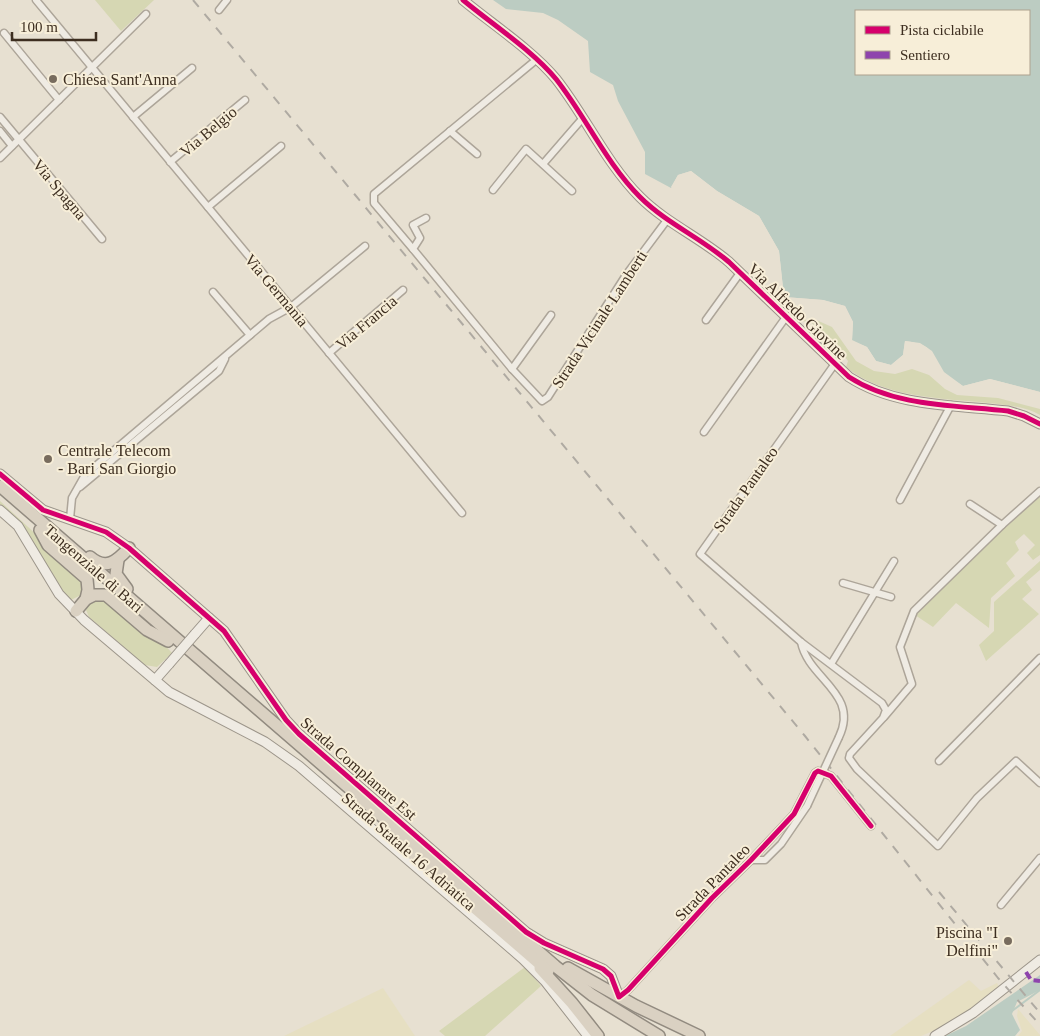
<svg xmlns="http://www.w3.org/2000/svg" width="1040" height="1036" font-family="Georgia,serif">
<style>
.farmland{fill:#e6dfc2}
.green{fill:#d6d7b3}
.water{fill:#bcccc2;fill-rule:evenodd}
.pier{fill:#e7e0d1}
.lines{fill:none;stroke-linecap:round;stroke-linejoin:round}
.stream{stroke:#bcccc2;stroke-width:2}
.street-casing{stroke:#ada599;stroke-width:9}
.secondary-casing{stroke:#9c958a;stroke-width:11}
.highway-casing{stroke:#928b80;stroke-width:14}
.street{stroke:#efebe3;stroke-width:6}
.secondary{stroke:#efebe3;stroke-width:9}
.highway{stroke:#dad1c2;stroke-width:11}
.rail{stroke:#afaaa2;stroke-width:2;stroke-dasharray:9 9;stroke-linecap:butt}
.street-bridge-casing{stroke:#ada599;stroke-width:9;stroke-linecap:butt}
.secondary-bridge-casing{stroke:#9c958a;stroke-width:11;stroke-linecap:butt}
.street-bridge{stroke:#efebe3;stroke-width:6}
.secondary-bridge{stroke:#efebe3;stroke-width:9}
.quiet{stroke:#8e44ad;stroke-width:4;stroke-dasharray:8 4;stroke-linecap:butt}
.cycleway-casing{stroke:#f7eed8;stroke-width:8}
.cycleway{stroke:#d6006c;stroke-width:5}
.poi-dot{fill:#786c5e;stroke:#f7eed8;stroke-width:2}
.labels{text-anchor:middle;stroke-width:4;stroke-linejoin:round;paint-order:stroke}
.poi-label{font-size:16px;fill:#3d2e20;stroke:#f7eed8;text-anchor:start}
.street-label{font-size:16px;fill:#3d2e20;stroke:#f7eed8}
</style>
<rect width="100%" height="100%" fill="#e7e0d1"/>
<!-- farmland -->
<g class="farmland">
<path d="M969,980l12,11 16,-8 3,6 -44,30 -23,12 -12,5h-31z"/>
<path d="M383,988l32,48h-131z"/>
<path d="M1018,1009l22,26v1h-22l4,-5 -5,-15z"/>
</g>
<!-- green -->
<g class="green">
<path d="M95,0h59l-33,31z"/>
<path d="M794,316l12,4 8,-1 18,8 24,34 18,10 21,3 17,-5 17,6 16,14 12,6 41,3 42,11v6c-16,-9 -34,-10 -52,-12 -47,-5 -104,-5 -142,-36l2,-6 -7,-9 1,-2h-3l-14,-16 -1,1 -13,-13 -11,-1z"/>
<path d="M1040,493v62l-7,5 -6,-7 8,-8 -11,-11 -9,8 4,8 -13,13 9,13 -24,22 -2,30 -33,-25 -23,24 -18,-12 25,-25 -1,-2z"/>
<path d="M0,501l82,76 1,17 -12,6 -4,-2 -57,-84 -10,-9z"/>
<path d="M1040,561v9l-14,12 6,8 -10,9 17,15 -53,47 -7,-16 15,-14v-29z"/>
<path d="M99,596l64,47 9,10 -15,14 -12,-2 -56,-48 -3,-7 3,-8z"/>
<path d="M525,967l16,19 -56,50h-40l-6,-5z"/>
</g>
<!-- water -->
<g class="water">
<path d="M493,0h547v392l-50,-13 -27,7c-6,-4 -15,-9 -20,-14 -15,-20 -7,-27 -38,-31l-2,14 -12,10 -15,-4 -9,-14 -15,-6 1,-19 -8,-16 -22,-6 -39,-3 -5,-46 -20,-35 -42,-25 -26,-20 -13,4 -7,13 -26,-14v-22l-27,-51 -5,-16 -23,-13 -2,-31 -30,-21 -15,-7 -37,-4zM856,11h173v63h-173z"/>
<path d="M1040,975v15l-23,12 -5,12 8,16 -5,6h-70l21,-10z"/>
</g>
<!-- pier -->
<path class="pier" d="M691,171l26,20 42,25 20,35 5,46 39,3 22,6 8,16 -1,18 15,7 9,14 15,4 12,-10 2,-14 15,2 12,8 12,21 19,14 27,-7 50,13v3l-50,-13 -28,6 -20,-14 -12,-22 -11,-7 -12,-1 -2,12 -13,11 -17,-4 -10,-14 -15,-7 1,-20 -7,-14 -21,-6 -41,-4 -5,-46 -20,-34 -42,-25 -25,-19 -11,3 -6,11 -2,-1 7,-12z"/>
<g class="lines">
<!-- stream -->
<path class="stream" d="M1012,1011l28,-21"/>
<defs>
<g id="street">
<path d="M36,0l426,513"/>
<path d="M219,10l8,-10"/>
<path d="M4,33l55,67"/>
<path d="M0,117l102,122"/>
<path d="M133,117l59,-49"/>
<path d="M0,131l12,15"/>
<path d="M450,131l27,23"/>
<path d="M0,158l146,-144"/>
<path d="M170,162l75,-62"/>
<path d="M543,164l39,-45"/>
<path d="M493,190l33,-41 46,42"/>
<path d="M208,207l73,-61"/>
<path d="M426,218l-13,7 7,13 -7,11 99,120 30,32 6,-4 78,-122 41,-55"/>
<path d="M413,249l-39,-46v-9l162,-134"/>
<path d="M213,292l37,43"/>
<path d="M706,320l34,-47"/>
<path d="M329,353l74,-63"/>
<path d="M834,365l-134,189 101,88 81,61 4,7 -3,8 -33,36 -1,4 8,11 81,77 39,-48 39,-37 24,22"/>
<path d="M512,369l39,-54"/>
<path d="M704,432l82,-115"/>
<path d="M80,487l139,-116 6,-12"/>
<path d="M900,500l51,-95"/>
<path d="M970,504l32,21 38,-34"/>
<path d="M70,519l2,-21 13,-23 184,-156 22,-12 74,-61"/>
<path d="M843,583l48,14"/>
<path d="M801,642c7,37 59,51 38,95"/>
<path d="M831,664l63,-103"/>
<path d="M884,717l28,-33 -12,-37 14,-36 88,-86"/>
<path d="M939,761l101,-103"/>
<path d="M751,860h14l16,-16 26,-38"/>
<path d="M1001,905l39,-47"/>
<path d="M619,997l9,-7 84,-92 39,-38 43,-46 21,-41 3,-2 13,5 40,50"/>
</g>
<g id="secondary">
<path d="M463,0c29,24 70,51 93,79 30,38 50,84 84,118 26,26 61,41 89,65l120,115c46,30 106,28 159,34l16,5 16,8"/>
<path d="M0,474l43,36 63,22 23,16 95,83 62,89 13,14 227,198 18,11 59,26 8,7 8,21"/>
<path d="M0,510l18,16 41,68 25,26 85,72 96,50 34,24 224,193 22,22 43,55"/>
<path d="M195,634l14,-16"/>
<path d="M155,680l14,-16"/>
<path d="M935,1036l38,-23 67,-53"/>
</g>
<g id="highway">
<path d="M0,486l555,480 37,29 67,41"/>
<path d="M40,530l8,15 39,34 1,11 -2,9"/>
<path d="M90,557c16,14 27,4 39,-9"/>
<path d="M118,560l-2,14 11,15"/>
<path d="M76,611l10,-12 8,-4h12l41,35 21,11"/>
<path d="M403,846l145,125"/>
<path d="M540,968l32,35 26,33"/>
<path d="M568,968l68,38 63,30"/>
</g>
</defs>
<!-- street casing -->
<use href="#street" class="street-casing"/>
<!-- secondary casing -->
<use href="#secondary" class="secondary-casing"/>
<!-- highway casing -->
<use href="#highway" class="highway-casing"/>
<!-- street -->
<use href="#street" class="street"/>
<!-- secondary -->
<use href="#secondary" class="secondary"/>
<!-- highway -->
<use href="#highway" class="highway"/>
<!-- rail -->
<g class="rail">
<path d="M193,0l612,736 193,242 42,47"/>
<path d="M939,892l101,121"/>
</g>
<defs>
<path id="street-bridge" d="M807,806l32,-69"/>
<path id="secondary-bridge" d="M169,664l26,-30"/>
</defs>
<!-- street-bridge casing -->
<use href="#street-bridge" class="street-bridge-casing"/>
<!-- secondary-bridge casing -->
<use href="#secondary-bridge" class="secondary-bridge-casing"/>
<!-- street-bridge -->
<use href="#street-bridge" class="street-bridge"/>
<!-- secondary-bridge -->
<use href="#secondary-bridge" class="secondary-bridge"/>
<!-- quiet -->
<path class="quiet" d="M1026,972l5,8 9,1"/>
<defs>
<g id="cycleway">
<path d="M463,0c29,24 70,51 93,79 30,38 50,84 84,118 26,26 61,41 89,65l120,115c46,30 106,28 159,34l16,5 16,8"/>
<path d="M0,474l43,36 63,22 23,16 95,83 62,89 13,14 227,198 18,11 59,26 8,7 8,21 9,-7 84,-92 39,-38 43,-46 21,-41 3,-2 13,5 40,50"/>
</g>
</defs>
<!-- cycleway casing -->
<use href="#cycleway" class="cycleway-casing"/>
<!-- cycleway -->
<use href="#cycleway" class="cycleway"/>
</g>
<!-- markers -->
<g class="poi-dot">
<circle cx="53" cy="79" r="5"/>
<circle cx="48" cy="459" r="5"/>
<circle cx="1008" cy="941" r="5"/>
</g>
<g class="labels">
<!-- poi labels -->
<g class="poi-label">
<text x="63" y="85">Chiesa Sant'Anna</text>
<text x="58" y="456">Centrale Telecom<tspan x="58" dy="18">- Bari San Giorgio</tspan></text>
<text x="998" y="938" text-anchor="end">Piscina "I<tspan x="998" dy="18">Delfini"</tspan></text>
</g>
<!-- street labels -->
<g class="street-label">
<text transform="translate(208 131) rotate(-40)" y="6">Via Belgio</text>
<text transform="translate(60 189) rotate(50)" y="6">Via Spagna</text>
<text transform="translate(277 290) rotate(50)" y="6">Via Germania</text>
<text transform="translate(798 311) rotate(44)" y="6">Via Alfredo Giovine</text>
<text transform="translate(599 319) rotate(-57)" y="6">Strada Vicinale Lamberti</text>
<text transform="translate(366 322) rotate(-40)" y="6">Via Francia</text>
<text transform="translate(745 489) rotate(-55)" y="6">Strada Pantaleo</text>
<text transform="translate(94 568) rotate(41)" y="6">Tangenziale di Bari</text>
<text transform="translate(359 768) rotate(41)" y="6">Strada Complanare Est</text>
<text transform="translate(409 851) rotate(41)" y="6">Strada Statale 16 Adriatica</text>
<text transform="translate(712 882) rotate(-46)" y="6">Strada Pantaleo</text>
</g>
</g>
<!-- legend -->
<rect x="855" y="10" width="175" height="65" fill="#f7eed8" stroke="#ada18e"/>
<rect x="865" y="26" width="25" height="8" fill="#d6006c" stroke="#ada18e"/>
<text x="900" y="35" font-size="15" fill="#3d2e20">Pista ciclabile</text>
<rect x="865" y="51" width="25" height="8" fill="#8e44ad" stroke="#ada18e"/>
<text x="900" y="60" font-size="15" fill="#3d2e20">Sentiero</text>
<!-- scale -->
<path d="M12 32v8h84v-8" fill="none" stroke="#3d2e20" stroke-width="2.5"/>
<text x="20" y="32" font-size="15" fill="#3d2e20" stroke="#f7eed8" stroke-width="4" paint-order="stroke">100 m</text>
</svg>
